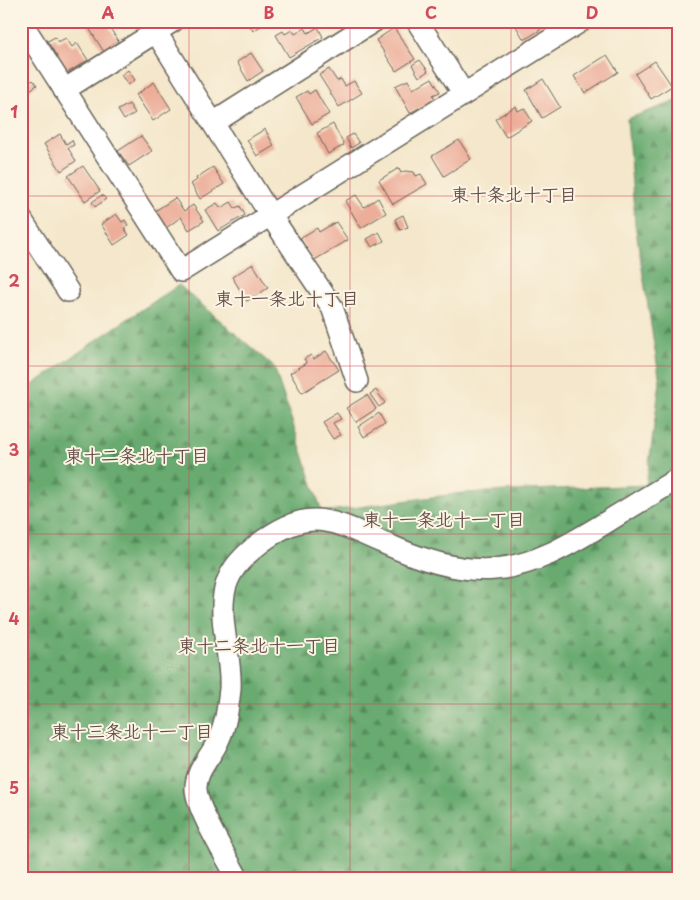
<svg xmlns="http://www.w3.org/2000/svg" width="700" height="900" font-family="'Playpen Sans','Klee One',sans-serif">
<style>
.forest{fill:url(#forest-firs);stroke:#426346}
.building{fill:#ecad99}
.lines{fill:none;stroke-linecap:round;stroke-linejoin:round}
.minor-casing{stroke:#686359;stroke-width:24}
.minor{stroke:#fff;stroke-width:21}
.grid{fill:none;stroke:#d1495b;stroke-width:1;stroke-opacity:0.55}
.labels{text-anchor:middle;stroke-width:4;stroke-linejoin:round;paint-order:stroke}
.neighbourhood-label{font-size:18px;font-weight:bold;fill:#654f48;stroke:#fcf5e5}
.neatline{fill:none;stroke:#d1495b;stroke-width:2}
.grid-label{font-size:16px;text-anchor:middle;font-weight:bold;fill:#d1495b}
</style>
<defs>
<pattern id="forest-firs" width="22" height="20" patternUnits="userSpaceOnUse" patternTransform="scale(1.25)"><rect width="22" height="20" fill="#67aa6f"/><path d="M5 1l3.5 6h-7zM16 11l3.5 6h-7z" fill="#548a5a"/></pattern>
</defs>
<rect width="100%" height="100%" fill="#fcf5e5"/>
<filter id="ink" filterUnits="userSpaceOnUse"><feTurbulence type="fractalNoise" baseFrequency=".02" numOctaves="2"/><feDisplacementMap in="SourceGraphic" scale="10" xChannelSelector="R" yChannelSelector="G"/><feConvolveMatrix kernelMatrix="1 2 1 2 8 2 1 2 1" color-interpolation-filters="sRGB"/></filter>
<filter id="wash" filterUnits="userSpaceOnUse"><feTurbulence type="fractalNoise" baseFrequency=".0096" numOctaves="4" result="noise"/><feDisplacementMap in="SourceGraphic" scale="20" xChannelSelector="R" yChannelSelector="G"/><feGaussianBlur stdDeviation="1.12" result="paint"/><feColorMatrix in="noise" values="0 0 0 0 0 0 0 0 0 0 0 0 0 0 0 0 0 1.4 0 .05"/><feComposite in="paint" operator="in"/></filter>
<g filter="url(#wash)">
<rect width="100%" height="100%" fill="#f4e7cb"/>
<!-- forest -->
<path class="forest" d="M679,100v779h-658v-486l87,-61 71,-47 95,82 48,145 140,-19 184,-8 14,-103 -25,-158 -8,-105z"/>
<g id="blocks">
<!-- building -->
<g class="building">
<path d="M93,21h13l13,22 -15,9 -17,-27z"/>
<path d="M247,21h22l-16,10z"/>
<path d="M513,21h30l-3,9 -16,10z"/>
<path d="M318,27l5,10 -34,20 -13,-22 7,-4 2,3 7,-4 3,4 10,-6 3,5z"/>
<path d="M394,28l21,31 -19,12 -20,-31z"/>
<path d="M55,37l3,5 8,-4 6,9 5,-4 11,17 -21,13 -21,-31z"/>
<path d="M251,53l12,18 -15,10 -11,-19z"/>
<path d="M607,55l11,17 -33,21 -11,-17z"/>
<path d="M420,60l8,11 -9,6 -7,-12z"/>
<path d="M655,61l17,25 -21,13 -16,-25z"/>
<path d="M21,62l6,10 -6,4z"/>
<path d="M329,69l8,12 4,-2 4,7 9,-5 8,12 -23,14 -20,-32z"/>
<path d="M128,70l7,10 -7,5 -7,-10z"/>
<path d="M432,78l8,14 -7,3 2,4 -25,14 -15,-27 13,-6 5,9z"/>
<path d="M543,79l17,28 -18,11 -16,-28z"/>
<path d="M33,80l4,5 -10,7 -4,-6z"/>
<path d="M154,82l17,27 -18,12 -17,-26z"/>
<path d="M315,90l14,24 -17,10 -16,-27 11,-6 2,3z"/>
<path d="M129,104l6,9 -11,7 -6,-10z"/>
<path d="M516,106l2,5 6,-3 8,13 -26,16 -11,-18z"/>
<path d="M333,124l11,21 -16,9 -11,-21z"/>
<path d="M265,129l9,17 -17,10 -10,-16z"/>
<path d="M60,134l6,10 6,-4 2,5 -6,3 8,13 -15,10 -17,-27z"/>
<path d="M353,134l6,9 -8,5 -5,-10z"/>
<path d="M141,136l11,15 -23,15 -11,-15z"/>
<path d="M459,140l12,19 -27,17 -12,-20z"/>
<path d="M83,166l17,25 -15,10 -17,-25z"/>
<path d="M213,167l11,17 -24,15 -9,-15 6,-4 -1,-2z"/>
<path d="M399,168l2,5 4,-2 9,1 2,4 5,-2 6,10 -34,20 -14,-24z"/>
<path d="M102,195l4,4 -11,8 -3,-5z"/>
<path d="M356,195l8,12 14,-9 8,15 -25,15 -16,-27z"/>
<path d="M175,198l9,13 9,-6 11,16 -15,9 -8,-13 -15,11 -11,-17z"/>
<path d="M231,202l4,6 5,-2 5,9 -27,16 -13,-21 12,-7 4,5z"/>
<path d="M116,214l6,8 3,-2 3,5 -4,3 5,7 -15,10 -13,-21z"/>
<path d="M403,215l5,12 -8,3 -5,-11z"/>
<path d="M336,222l12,18 -35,21 -13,-23 17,-10 2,4z"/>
<path d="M379,232l5,9 -12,6 -5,-8z"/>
<path d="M253,264l15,24 -21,13 -15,-24z"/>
<path d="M21,274l5,9 -5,3z"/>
<path d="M326,351l13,19 -37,23 -12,-20 17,-10 -3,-4 7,-4 3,4z"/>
<path d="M376,390l9,13 -6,4 -9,-13z"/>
<path d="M367,395l9,14 -20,13 -10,-14z"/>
<path d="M337,413l4,6 -8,4 8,12 -8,4 -11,-17z"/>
<path d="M379,413l6,11 -21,13 -6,-10z"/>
</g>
</g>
</g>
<g filter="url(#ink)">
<use href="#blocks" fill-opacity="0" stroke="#686359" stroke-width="1"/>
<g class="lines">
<defs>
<g id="minor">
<path d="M149,21l122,195 61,91 25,74"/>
<path d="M417,21l47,73"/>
<path d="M21,22l160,249 400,-250"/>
<path d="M64,90l109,-69"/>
<path d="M213,123l161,-102"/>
<path d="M21,219l47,72"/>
<path d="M238,879c-11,-21 -41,-69 -42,-90 -1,-18 15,-32 22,-48 8,-16 10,-34 12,-52 2,-31 -11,-63 -6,-95 3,-20 15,-34 31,-47 16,-13 37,-27 59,-27 24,0 48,14 70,23 33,15 74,30 111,26 42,-4 75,-25 110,-46 24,-15 49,-30 74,-45"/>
</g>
</defs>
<!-- minor casing -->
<use href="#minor" class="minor-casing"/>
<!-- minor -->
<use href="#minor" class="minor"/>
</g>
</g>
<!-- grid -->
<path class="grid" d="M189,21v858M350,21v858M511,21v858M21,196h658M21,366h658M21,534h658M21,704h658"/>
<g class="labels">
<!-- neighbourhood labels -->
<g class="neighbourhood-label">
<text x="514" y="201">東十条北十丁目</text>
<text x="287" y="305">東十一条北十丁目</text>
<text x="137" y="462">東十二条北十丁目</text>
<text x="444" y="526">東十一条北十一丁目</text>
<text x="259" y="652">東十二条北十一丁目</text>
<text x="132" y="738">東十三条北十一丁目</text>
</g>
</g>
<!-- margin -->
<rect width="700" height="900" fill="none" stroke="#fcf5e5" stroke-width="55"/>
<rect x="28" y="28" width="644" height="844" class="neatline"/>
<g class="grid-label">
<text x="108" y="19">A</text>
<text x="269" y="19">B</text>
<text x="431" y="19">C</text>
<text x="592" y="19">D</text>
<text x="14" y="118">1</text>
<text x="14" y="287">2</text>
<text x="14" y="456">3</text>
<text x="14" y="625">4</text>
<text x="14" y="794">5</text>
</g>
</svg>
